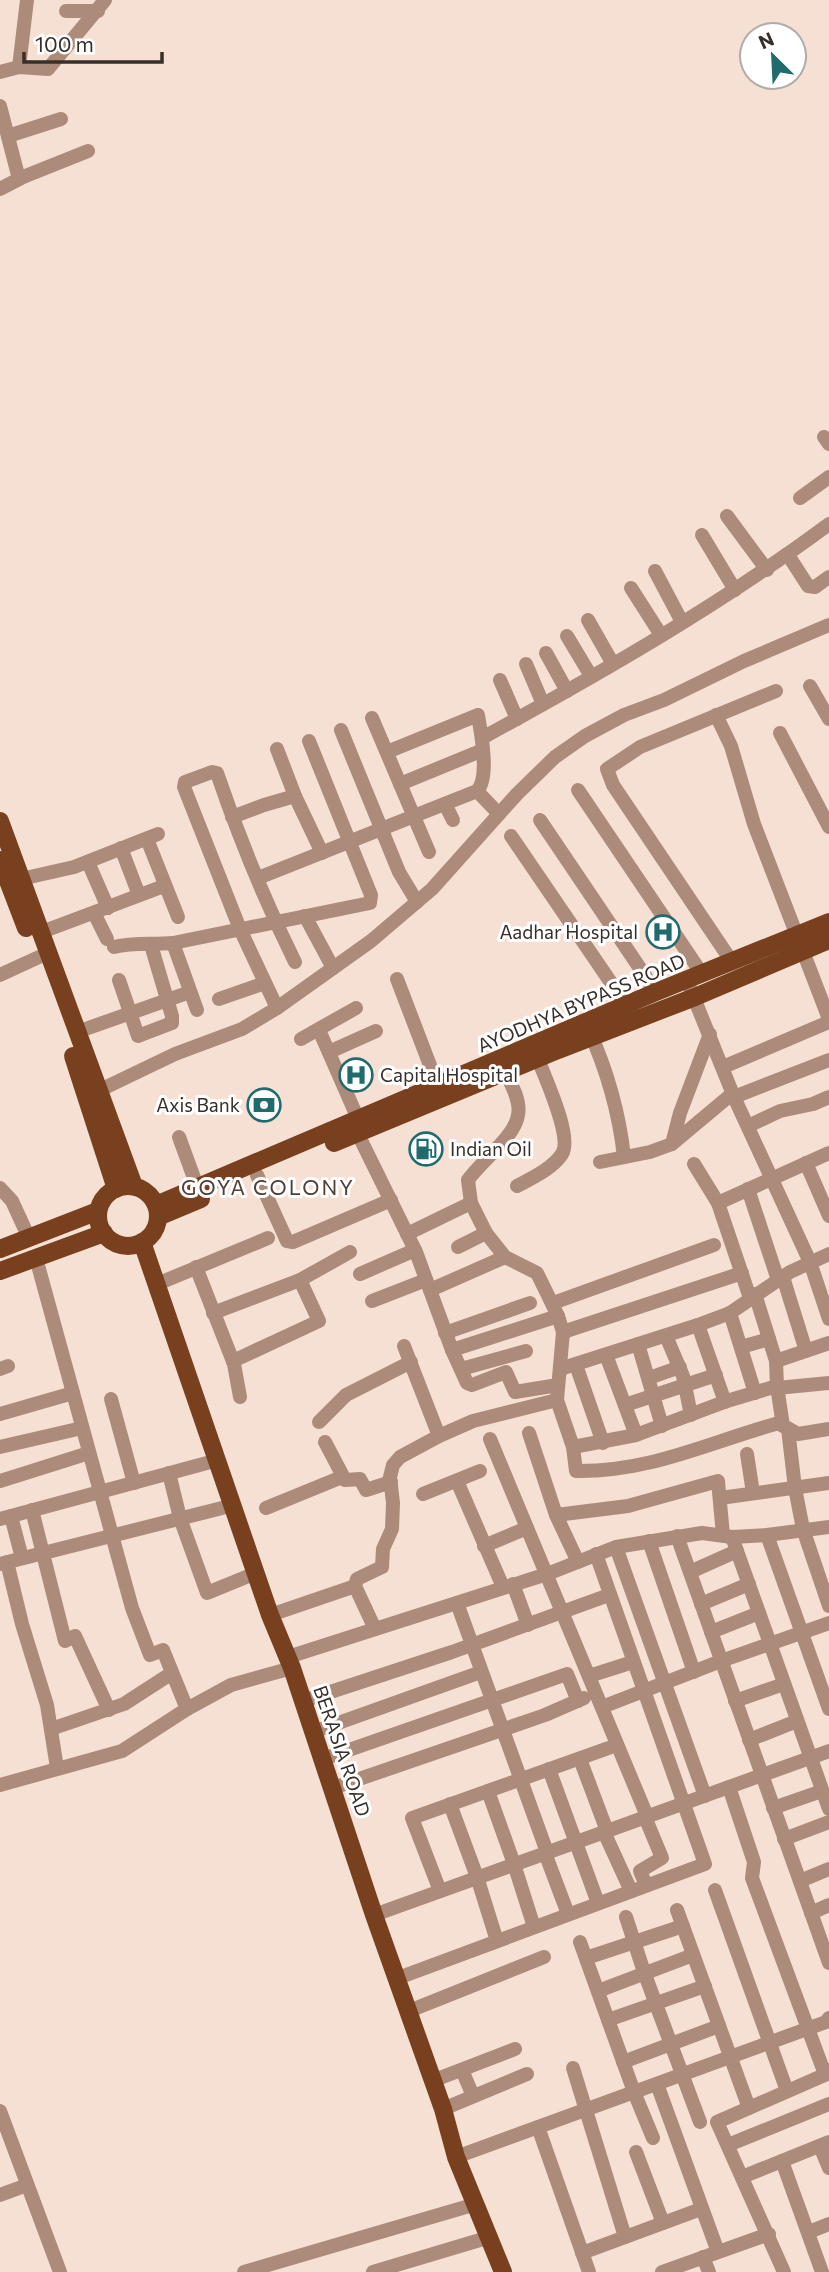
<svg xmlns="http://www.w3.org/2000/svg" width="829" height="2272" font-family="Commissioner,sans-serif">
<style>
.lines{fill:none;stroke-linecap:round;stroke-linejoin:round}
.minor{stroke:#ac8b7a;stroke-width:14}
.major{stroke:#78401f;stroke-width:18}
.labels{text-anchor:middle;stroke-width:6;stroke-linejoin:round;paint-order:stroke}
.poi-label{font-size:19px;fill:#372f2a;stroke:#fff;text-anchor:end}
.street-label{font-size:19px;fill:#372f2a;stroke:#fff}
.neighbourhood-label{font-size:21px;letter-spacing:2px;fill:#524037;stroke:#fff}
</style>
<rect width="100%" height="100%" fill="#f6e0d4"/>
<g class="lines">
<!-- minor -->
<g class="minor">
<path d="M66,11h32"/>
<path d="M19,67l8,-67"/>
<path d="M0,72l19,-5 29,2 57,-69"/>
<path d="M0,106l19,73"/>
<path d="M8,136l53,-17"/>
<path d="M0,189l23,-12 65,-26"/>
<path d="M824,437l5,7"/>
<path d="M800,498l29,-21"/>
<path d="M727,516l40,54"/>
<path d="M702,535l33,55"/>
<path d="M788,555l20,31 7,1 14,-10"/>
<path d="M655,571l27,51"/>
<path d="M631,588l30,47"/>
<path d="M588,620l25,44"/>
<path d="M567,636l24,40"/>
<path d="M546,653l21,38"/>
<path d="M526,664l17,40"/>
<path d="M500,680l17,39"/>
<path d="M810,686l19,33"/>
<path d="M716,715l15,31 23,78 75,195"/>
<path d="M372,718l57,134"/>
<path d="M341,730l58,142 18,30"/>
<path d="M780,733l49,94"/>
<path d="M482,738c119,-65 238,-133 347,-214"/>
<path d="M277,749l18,47 27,57"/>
<path d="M400,784l83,-34"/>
<path d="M578,790l124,184"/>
<path d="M477,791l22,23"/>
<path d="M445,804l8,16"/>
<path d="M232,817l32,-12 31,-9"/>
<path d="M540,820l116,172"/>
<path d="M511,836l120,176"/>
<path d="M147,839l31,78"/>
<path d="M121,848l18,47"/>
<path d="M88,862l20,46"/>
<path d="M258,878l219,-87c13,-14 4,-57 1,-76l-91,37"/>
<path d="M21,879l53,-12 84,-33"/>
<path d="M94,913l13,26"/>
<path d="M305,916l28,52"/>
<path d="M39,933l125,-47"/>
<path d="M173,943l24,67"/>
<path d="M114,947c20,-5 39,-2 59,-4l197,-40 1,-8 -62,-154"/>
<path d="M732,962l-119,-177 -6,-16 33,-22 136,-56"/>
<path d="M0,975l39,-18"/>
<path d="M397,979l44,115"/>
<path d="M119,980l19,56 34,-13v-7l-21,-71"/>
<path d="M690,988l44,109 76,165 19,57"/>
<path d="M219,999l46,-16"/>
<path d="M277,1008l-37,-79 -56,-142 1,-5 27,-10 5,1c22,65 48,128 78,189"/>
<path d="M588,1028c19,42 31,83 36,129"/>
<path d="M319,1030l43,98"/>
<path d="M77,1032l113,-40"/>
<path d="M301,1039l55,-31"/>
<path d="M329,1052l47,-21"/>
<path d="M723,1067l106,-45"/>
<path d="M506,1074c6,11 15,28 12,41 -3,22 -37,46 -50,65l3,23 15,30 19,24 32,16 21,43 5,16 -6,68 16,47 3,24c75,1 133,-29 203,-48l19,11 31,-5"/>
<path d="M98,1091l77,-37 67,-25 35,-21 94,-67 61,-52 85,-95 38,-37 30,-21 39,-21 40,-15 80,-39 85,-36"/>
<path d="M734,1097l95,-37"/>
<path d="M353,1124l63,128 36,98 15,33 5,2 34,-13 9,20 43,-7"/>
<path d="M748,1126l32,-15 33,-7 16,-7"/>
<path d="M179,1137l22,60"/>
<path d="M672,1144l8,-31 30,-79"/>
<path d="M600,1162l50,-10 22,-8 61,-51"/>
<path d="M806,1163l23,53"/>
<path d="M694,1164l24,39 32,95"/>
<path d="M257,1175l30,66 6,1 98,-42"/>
<path d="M517,1186c15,-8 35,-17 45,-32 11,-17 -17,-76 -24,-95"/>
<path d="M0,1188l12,13 17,37"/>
<path d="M748,1189l30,91"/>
<path d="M718,1203l111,-50"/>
<path d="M407,1234l64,-31"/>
<path d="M458,1247l28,-14"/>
<path d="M36,1258l96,350 18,47 13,-5 24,59"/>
<path d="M196,1267l38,97 6,33"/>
<path d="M360,1274l55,-24"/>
<path d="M783,1277l23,74"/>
<path d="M157,1284l111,-46"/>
<path d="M430,1290l75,-33"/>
<path d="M755,1294l21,67 1,25 6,40"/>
<path d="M372,1301l54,-21"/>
<path d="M553,1303l161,-58"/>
<path d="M213,1313l87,-33 50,-28"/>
<path d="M730,1313l25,80"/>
<path d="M698,1325l27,77"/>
<path d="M563,1332l179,-59"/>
<path d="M445,1333l85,-30"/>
<path d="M666,1336l17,40 8,39"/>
<path d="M638,1344l24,82"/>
<path d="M404,1346l35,90"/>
<path d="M741,1347l28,-8"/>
<path d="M452,1350l106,-34"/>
<path d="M606,1355l30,80"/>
<path d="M233,1361l86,-40 -19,-41"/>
<path d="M776,1361l53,-18"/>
<path d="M576,1365l27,78"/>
<path d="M0,1369l8,-3"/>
<path d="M461,1369l65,-18"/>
<path d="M560,1369l138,-44 32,-12 60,-41 39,-18"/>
<path d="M649,1378l31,-11"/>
<path d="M777,1388l52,-5"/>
<path d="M111,1399l23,84"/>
<path d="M625,1405l91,-30"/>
<path d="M0,1414l73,-21"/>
<path d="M319,1422l27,-27 65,-33"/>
<path d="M788,1429l7,59 8,41 26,77"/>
<path d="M529,1433l27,82 22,47"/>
<path d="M490,1439l157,377"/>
<path d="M325,1442l20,38 15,-1 6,11 25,-8"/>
<path d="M0,1447l82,-19"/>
<path d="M573,1447l63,-12 91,-34 50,-15"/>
<path d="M747,1454l6,39"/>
<path d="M169,1473l11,45 27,75 49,-20"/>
<path d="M0,1481l89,-28"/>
<path d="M457,1481l46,106"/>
<path d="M423,1494l57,-23"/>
<path d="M720,1498l109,-15"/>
<path d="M266,1508l76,-31"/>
<path d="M32,1510l33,131 10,-5 34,74"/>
<path d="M556,1515l72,-9 90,-25 5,54"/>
<path d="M11,1516l11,42"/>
<path d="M0,1519l218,-59"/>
<path d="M767,1535l62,174"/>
<path d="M677,1536l152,427"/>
<path d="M732,1537l97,272"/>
<path d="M649,1541l45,131"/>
<path d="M484,1546l43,-18"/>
<path d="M616,1547l89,249"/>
<path d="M7,1562l15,62 25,81 10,63"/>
<path d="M0,1564l234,-59"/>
<path d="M690,1572l47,-21"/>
<path d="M513,1584l15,41"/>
<path d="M457,1603l90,249"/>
<path d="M701,1604l48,-20"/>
<path d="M270,1615l85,-29"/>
<path d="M375,1629l-20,-43 2,-7 25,-12 1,-18 9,-20 1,-26 -3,-26 3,-12 7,-8 39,-21 34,-15 84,-21"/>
<path d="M711,1632l48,-19"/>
<path d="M288,1657l259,-83 69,-27 86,-14 30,4 35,-2 62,-8"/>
<path d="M589,1676l44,-14"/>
<path d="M303,1701l149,-49 157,-57"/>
<path d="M735,1701l49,-17"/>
<path d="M602,1707l119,-46 108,-38"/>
<path d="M51,1729l73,-25 48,-31"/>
<path d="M313,1732l168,-60"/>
<path d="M749,1740l48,-19"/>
<path d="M323,1759l244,-85 11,27"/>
<path d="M580,1759l27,72"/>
<path d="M549,1769l49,134"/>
<path d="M0,1785l122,-34 65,-42 44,-24 61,-17"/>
<path d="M729,1787l25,75 -2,16 71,191 6,1"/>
<path d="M333,1788l212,-73 39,-17"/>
<path d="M488,1791l26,73 20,63"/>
<path d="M450,1804l27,73 20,64"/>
<path d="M773,1808l49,-17"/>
<path d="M645,1817l17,41 -22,13 6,14"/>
<path d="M604,1832l27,59"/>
<path d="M784,1839l45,-17"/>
<path d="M545,1853l23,61"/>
<path d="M800,1881l29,-12"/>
<path d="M715,1890l72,201"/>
<path d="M440,1891l-28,-73 205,-73"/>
<path d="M677,1910l72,198"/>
<path d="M811,1913l18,-8"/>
<path d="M374,1915l455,-164"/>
<path d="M626,1917l18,55 56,150"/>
<path d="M580,1942l54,150 19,46"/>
<path d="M586,1958l97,-32"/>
<path d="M398,1978l307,-114 -109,-310"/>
<path d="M598,1991l95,-36"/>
<path d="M409,2011l135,-54"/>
<path d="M608,2020l97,-34"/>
<path d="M623,2062l96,-36"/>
<path d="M573,2068l52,169"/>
<path d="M462,2070l11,26"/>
<path d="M432,2081l83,-32"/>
<path d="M657,2084l61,168"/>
<path d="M443,2109l84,-35"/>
<path d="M0,2111l60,161"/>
<path d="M538,2127l51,145"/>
<path d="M728,2145l101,-41"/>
<path d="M820,2146l9,22"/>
<path d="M636,2152l27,71"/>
<path d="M456,2157l370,-135 3,-4"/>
<path d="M782,2161l40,111"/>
<path d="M742,2177l87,-35"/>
<path d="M0,2195l27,-10"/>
<path d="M809,2232l20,-8"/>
<path d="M582,2253l119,-44"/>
<path d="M703,2257l6,15"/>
<path d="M244,2272l232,-68"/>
<path d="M373,2272l117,-35"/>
<path d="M662,2272l107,-38"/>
<path d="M784,2272l-67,-150 112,-49"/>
</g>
<!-- major -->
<g class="major">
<path d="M0,821l134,365"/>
<path d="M0,860l26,68"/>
<path d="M73,1056l43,133"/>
<path d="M334,1143l224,-93 137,-53 134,-57"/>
<circle cx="128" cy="1216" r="30"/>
<path d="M156,1205l500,-213 173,-70"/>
<path d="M158,1217l43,-18"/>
<path d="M142,1242l128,373 22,53 82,247 69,194 13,48 47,115"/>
<path d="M0,1249l98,-38"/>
<path d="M0,1271l104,-38"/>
</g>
</g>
<!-- icons -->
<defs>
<symbol id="hospital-ring" viewBox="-11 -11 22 22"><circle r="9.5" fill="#fff" stroke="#1f6b6e" stroke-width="1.5"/><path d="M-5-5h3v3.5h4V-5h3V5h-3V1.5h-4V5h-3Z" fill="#1f6b6e"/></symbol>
<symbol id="bank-ring" viewBox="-11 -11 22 22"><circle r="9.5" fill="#fff" stroke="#1f6b6e" stroke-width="1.5"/><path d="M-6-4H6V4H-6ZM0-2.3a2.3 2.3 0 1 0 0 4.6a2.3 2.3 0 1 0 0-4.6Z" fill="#1f6b6e"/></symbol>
<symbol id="fuel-ring" viewBox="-11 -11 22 22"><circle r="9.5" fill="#fff" stroke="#1f6b6e" stroke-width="1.5"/><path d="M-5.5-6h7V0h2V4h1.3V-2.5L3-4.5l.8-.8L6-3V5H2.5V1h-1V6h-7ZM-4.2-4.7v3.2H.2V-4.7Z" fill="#1f6b6e"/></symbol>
</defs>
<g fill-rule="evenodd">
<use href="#hospital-ring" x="644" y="913" width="38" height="38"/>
<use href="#hospital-ring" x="337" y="1056" width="38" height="38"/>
<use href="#bank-ring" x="245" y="1086" width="38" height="38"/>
<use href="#fuel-ring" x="407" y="1130" width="38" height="38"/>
</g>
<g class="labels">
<!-- poi labels -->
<g class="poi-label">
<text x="638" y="939">Aadhar Hospital</text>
<text x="380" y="1082" text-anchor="start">Capital Hospital</text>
<text x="240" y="1112">Axis Bank</text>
<text x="450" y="1156" text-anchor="start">Indian Oil</text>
</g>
<!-- street labels -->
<g class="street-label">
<text transform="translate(581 1003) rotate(-23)" y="7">AYODHYA BYPASS ROAD</text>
<text transform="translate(342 1751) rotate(71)" y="7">BERASIA ROAD</text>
</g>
<!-- neighbourhood labels -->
<g class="neighbourhood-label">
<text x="268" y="1195">GOYA COLONY</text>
</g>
</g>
<!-- north arrow -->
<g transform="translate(773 56) rotate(336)"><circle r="33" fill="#ffffff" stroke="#afacaa" stroke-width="2"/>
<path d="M0-5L12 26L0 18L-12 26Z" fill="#1f6b6e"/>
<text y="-10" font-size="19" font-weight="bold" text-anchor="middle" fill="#372f2a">N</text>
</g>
<!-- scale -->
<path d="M24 52v10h138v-10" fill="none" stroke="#372f2a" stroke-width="3.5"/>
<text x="35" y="52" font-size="21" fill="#372f2a" stroke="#ffffff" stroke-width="5" paint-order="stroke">100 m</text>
</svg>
